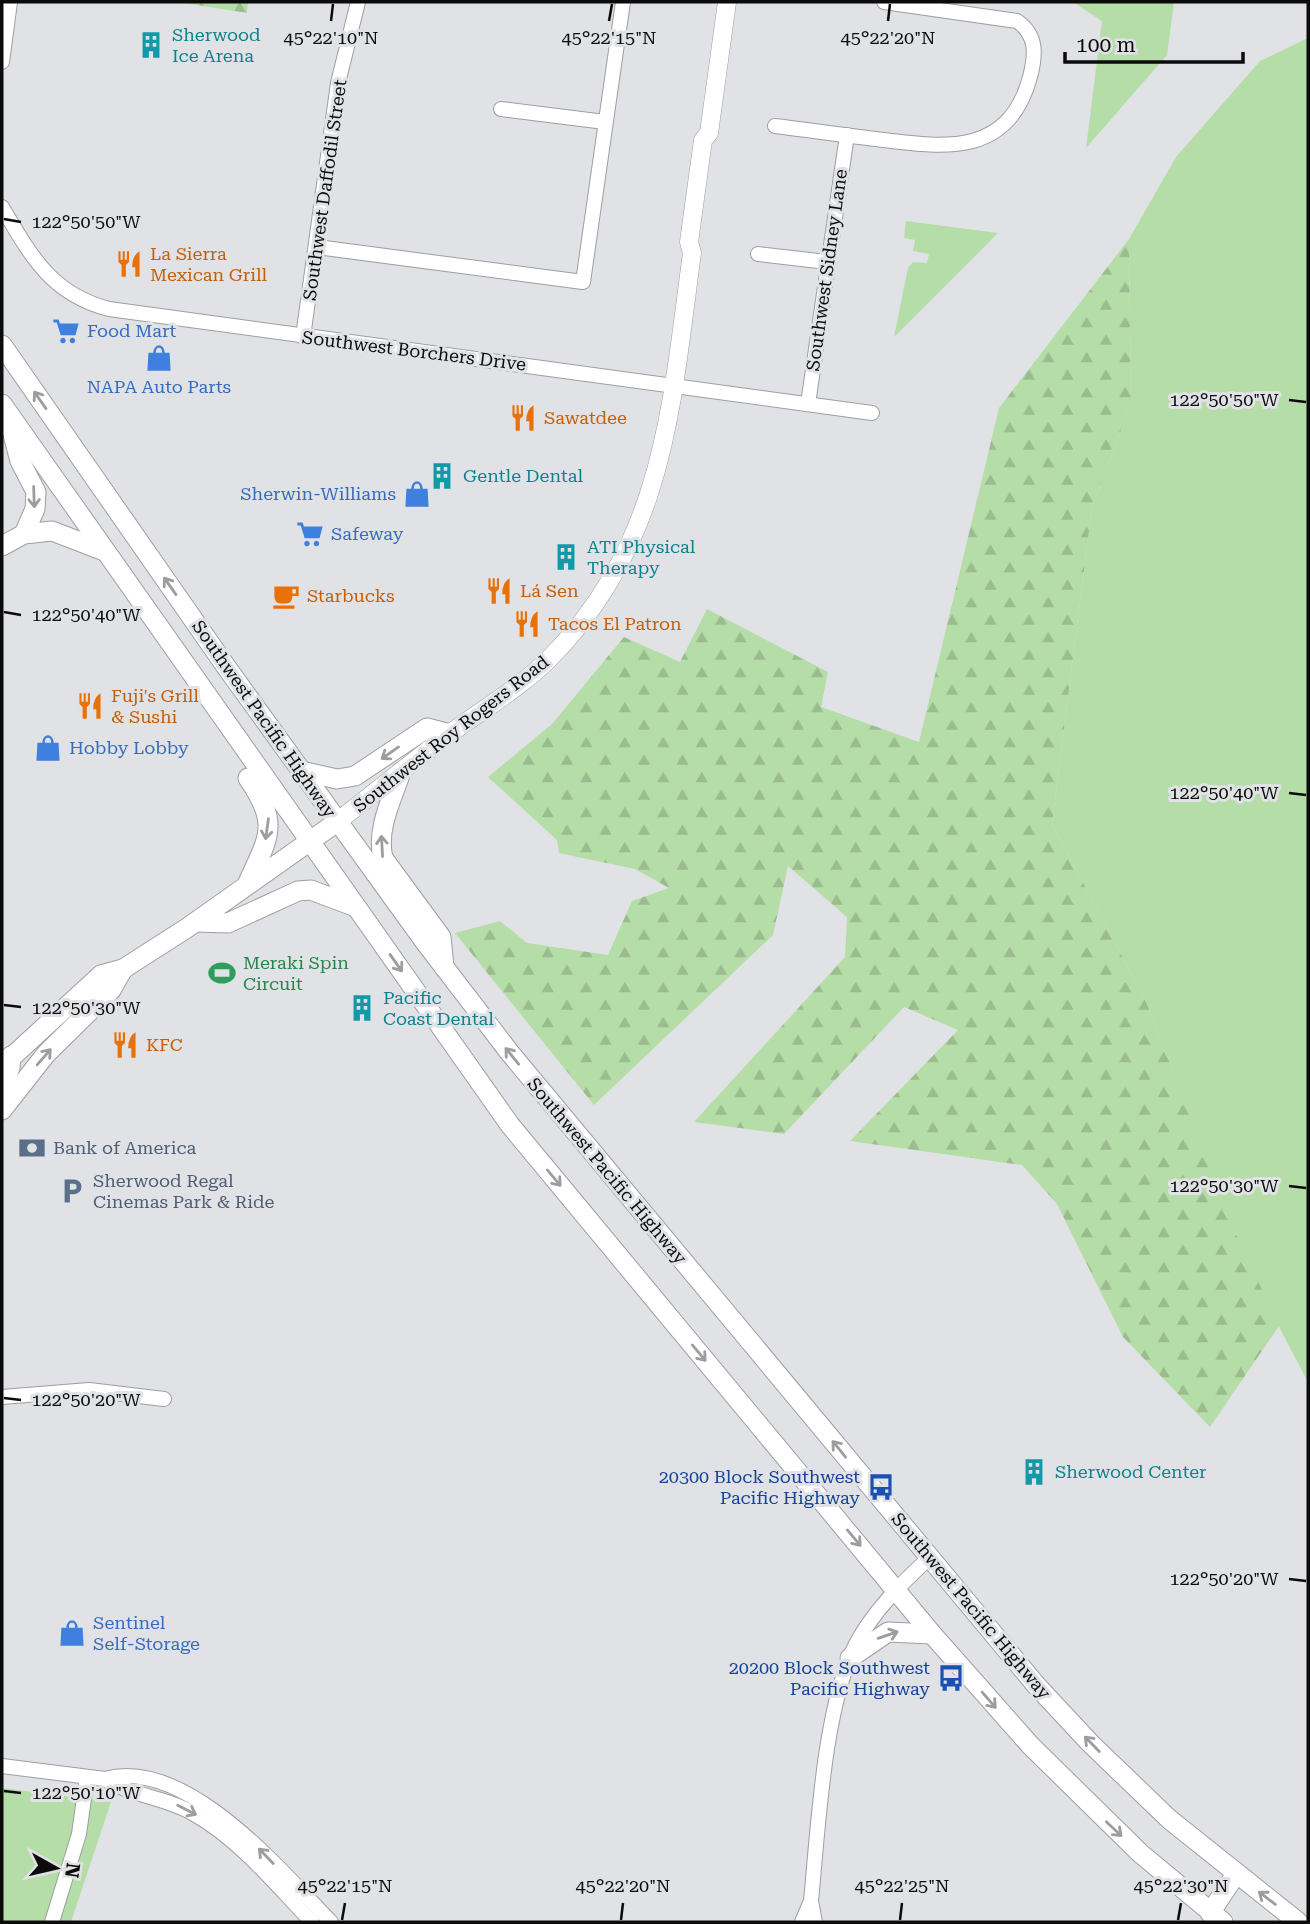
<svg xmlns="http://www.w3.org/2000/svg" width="1310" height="1924" font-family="'Roboto Serif',serif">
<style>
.green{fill:#b5dda7}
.forest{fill:url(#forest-firs)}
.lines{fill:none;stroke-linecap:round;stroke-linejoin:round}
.minor-casing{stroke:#9d9ea1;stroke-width:16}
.major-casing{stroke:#9d9ea1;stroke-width:19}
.highway-casing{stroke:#9d9ea1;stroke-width:21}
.minor{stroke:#fff;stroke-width:14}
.major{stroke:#fff;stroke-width:18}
.highway{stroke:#fff;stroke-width:19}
.oneway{stroke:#9d9d9e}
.ticks{fill:none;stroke:#0b0b0c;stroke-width:2.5}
.labels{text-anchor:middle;stroke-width:6;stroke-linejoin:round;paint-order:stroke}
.culture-label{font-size:18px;fill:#0d838f;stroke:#e1e2e5;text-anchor:start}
.street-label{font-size:18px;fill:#0b0b0c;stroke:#e1e2e5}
.food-label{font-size:18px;fill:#c56008;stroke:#e1e2e5;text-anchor:start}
.shop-label{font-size:18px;fill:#366cbe;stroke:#e1e2e5;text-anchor:start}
.leisure-label{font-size:18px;fill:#27864d;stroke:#e1e2e5;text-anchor:start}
.service-label{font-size:18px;fill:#4e5e75;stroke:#e1e2e5;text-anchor:start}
.transit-label{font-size:18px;fill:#164399;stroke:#e1e2e5;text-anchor:end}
.ticks-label{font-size:18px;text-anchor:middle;fill:#0b0b0c;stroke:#e1e2e5;stroke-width:6;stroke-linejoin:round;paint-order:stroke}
</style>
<defs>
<pattern id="forest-firs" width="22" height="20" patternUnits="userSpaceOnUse" patternTransform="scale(1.75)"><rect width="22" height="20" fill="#b5dda7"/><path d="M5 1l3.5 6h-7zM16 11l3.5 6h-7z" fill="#9abc8f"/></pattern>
</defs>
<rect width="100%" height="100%" fill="#e1e2e5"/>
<!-- green -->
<g class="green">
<path d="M1073,2h101l-7,53 -81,93 16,-127z"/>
<path d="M1308,38v1344l-61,-116 -102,-267 -93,-175 40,-317 39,-103 -2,-165 47,-82 84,-96z"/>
<path d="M906,221l92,12 -104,104 14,-69 5,-6 14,1 2,-9 -16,-3 2,-11 -11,-2z"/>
<path d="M2,1788l109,14 -40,120h-69z"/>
</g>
<!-- forest -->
<g class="forest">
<path d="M178,2h70l-1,11z"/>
<path d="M1129,239l2,165 -39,103 -40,317 93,175 88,229 46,98 -69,101 -87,-90 -66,-133 -35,-39 -172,-24 108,-111 -54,-23 -120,127 -90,-12 151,-165 2,-40 -59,-51 -15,69 -179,170 -139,-172 45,-12 27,22 81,12 24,-54 37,-13 -34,-19 -76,-16 -2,-13 -69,-63 64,-53 72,-87 56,25 27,-53 121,63 -7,35 98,35 80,-334z"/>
</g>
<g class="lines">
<defs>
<g id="minor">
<path d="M2,62l8,-60"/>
<path d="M501,109l104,13"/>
<path d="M775,126c33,4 67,9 101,13 65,8 132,20 154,-62 6,-23 7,-42 -13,-56l-133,-19"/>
<path d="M2,207c29,49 49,87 107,102l763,104"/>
<path d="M317,247l266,35 40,-280"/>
<path d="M758,254l69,8"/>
<path d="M303,337l35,-254 20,-81"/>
<path d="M808,404l39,-269"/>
<path d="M2,1397l87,-7 75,9"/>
<path d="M2,1766l103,13c81,-23 176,92 226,143"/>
<path d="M105,1779c26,17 61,18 89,35 46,26 82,71 118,108"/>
<path d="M811,1901l4,21"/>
<path d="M52,1922l27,-88 8,-57"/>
<path d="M802,1922l9,-21c7,-72 13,-195 45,-257 19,-35 45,-60 73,-86"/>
</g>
<path id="major" d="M337,822c41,-32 81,-65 122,-95 31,-22 62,-41 89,-67 117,-117 123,-253 144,-407l-3,-11 14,-102 6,-7 18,-131"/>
<g id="highway">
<path d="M2,345l225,323 198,274 85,111 526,632 54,58 79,76 129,103"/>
<path d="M2,404l508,721 422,509 99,112 109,107 83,69"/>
<path d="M11,427l9,34 16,31 -1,17 -11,25"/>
<path d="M2,546l22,-12 28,-3 52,20"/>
<path d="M301,771l36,8 18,-3 72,-48 23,6"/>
<path d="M401,772c-9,27 -25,57 -18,86l58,79 3,30"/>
<path d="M247,885c21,-48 34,-59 1,-107"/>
<path d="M196,922l32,1 70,-32 13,-1 45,17"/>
<path d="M2,1066l99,-91 22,-6 64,-41 150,-106"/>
<path d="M2,1086l8,-18 1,-12"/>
<path d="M2,1110l44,-56 65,-64 12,-21"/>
<path d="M850,1658l38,-26 44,2"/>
<path d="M1210,1913l26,-39"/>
</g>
</defs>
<!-- minor casing -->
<use href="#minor" class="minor-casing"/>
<!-- major casing -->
<use href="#major" class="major-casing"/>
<!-- highway casing -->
<use href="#highway" class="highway-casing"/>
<!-- minor -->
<use href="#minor" class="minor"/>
<!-- major -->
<use href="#major" class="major"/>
<!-- highway -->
<use href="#highway" class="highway"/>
</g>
<!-- one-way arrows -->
<defs><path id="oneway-shaft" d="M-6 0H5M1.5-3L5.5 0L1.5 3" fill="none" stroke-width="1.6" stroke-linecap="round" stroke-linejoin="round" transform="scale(1.75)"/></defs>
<g class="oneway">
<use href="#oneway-shaft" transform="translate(40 400) rotate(-125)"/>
<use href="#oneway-shaft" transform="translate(34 497) rotate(88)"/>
<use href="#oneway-shaft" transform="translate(170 586) rotate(-125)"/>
<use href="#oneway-shaft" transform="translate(390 753) rotate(145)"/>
<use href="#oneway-shaft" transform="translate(267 829) rotate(98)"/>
<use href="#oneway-shaft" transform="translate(382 846) rotate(-93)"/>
<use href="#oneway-shaft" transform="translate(396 963) rotate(55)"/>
<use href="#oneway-shaft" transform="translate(512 1056) rotate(-129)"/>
<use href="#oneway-shaft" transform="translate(44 1057) rotate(-49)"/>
<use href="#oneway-shaft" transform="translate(554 1178) rotate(50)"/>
<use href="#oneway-shaft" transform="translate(699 1353) rotate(50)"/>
<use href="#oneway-shaft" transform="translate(839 1449) rotate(-129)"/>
<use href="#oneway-shaft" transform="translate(854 1538) rotate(50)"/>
<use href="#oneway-shaft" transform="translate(888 1635) rotate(-19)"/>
<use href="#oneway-shaft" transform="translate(989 1700) rotate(49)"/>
<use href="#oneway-shaft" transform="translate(1092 1744) rotate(-134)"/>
<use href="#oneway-shaft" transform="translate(187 1810) rotate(27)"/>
<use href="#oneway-shaft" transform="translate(1114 1829) rotate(43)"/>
<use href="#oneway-shaft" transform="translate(266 1856) rotate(-134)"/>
<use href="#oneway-shaft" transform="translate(1267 1898) rotate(-142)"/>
</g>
<!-- ticks -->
<path class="ticks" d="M331,21l2,-17M609,21l3,-17M888,21l2,-17M4,219l17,3M1289,400l17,2M4,612l17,3M1289,793l17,2M4,1005l17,2M1289,1186l17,2M4,1398l17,2M1289,1579l17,2M4,1791l17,2M342,1920l3,-17M621,1920l2,-17M900,1920l2,-17M1178,1920l3,-17"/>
<!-- icons -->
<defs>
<symbol id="building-bare" viewBox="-9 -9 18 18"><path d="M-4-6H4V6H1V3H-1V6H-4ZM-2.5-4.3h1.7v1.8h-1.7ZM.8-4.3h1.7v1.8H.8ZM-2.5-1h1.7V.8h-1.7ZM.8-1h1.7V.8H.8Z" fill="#0f9aa8" stroke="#e1e2e5" stroke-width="2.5" paint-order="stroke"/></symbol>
<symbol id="restaurant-bare" viewBox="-9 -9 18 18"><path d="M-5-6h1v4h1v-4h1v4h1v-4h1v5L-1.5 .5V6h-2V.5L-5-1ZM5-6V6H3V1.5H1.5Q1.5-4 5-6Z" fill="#e8710a" stroke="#e1e2e5" stroke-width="2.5" paint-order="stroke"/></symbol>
<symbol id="supermarket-bare" viewBox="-9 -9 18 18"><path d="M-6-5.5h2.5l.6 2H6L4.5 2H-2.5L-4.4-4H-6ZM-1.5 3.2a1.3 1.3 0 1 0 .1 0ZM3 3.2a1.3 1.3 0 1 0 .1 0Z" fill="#3f7fe0" stroke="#e1e2e5" stroke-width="2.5" paint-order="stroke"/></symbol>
<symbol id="shop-bare" viewBox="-9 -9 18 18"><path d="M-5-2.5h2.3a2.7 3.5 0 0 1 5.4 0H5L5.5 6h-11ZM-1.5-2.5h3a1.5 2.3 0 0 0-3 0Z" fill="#3f7fe0" stroke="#e1e2e5" stroke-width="2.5" paint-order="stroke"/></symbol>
<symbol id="cafe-bare" viewBox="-9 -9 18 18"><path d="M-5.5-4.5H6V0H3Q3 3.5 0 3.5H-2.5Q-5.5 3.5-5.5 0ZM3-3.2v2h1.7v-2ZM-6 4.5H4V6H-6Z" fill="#e8710a" stroke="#e1e2e5" stroke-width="2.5" paint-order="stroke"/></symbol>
<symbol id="stadium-bare" viewBox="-9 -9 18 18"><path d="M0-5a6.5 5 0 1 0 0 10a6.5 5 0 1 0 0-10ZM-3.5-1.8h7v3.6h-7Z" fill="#2e9e5b" stroke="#e1e2e5" stroke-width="2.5" paint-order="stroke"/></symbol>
<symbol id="bank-bare" viewBox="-9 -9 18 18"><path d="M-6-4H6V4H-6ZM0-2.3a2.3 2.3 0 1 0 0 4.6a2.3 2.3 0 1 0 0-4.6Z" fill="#5c6f8a" stroke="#e1e2e5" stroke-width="2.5" paint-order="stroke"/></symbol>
<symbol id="parking-bare" viewBox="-9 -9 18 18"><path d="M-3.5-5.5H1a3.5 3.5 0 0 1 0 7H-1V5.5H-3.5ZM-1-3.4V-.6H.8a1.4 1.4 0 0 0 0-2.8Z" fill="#5c6f8a" stroke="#e1e2e5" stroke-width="2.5" paint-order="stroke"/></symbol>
<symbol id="bus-bare" viewBox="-9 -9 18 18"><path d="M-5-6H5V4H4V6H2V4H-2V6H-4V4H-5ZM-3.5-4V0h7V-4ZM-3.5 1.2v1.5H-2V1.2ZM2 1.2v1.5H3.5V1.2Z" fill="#1a4fb4" stroke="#e1e2e5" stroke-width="2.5" paint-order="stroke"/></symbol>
</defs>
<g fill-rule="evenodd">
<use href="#building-bare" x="132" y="26" width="38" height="38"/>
<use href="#restaurant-bare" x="110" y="245" width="38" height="38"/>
<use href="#supermarket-bare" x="47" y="312" width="38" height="38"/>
<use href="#shop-bare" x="140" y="339" width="38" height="38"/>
<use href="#restaurant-bare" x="504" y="399" width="38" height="38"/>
<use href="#building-bare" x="423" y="457" width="38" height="38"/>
<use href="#shop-bare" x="398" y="475" width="38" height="38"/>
<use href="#supermarket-bare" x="291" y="515" width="38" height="38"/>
<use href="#building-bare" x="547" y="538" width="38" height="38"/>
<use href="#restaurant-bare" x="480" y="572" width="38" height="38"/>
<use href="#cafe-bare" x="267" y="577" width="38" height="38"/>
<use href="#restaurant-bare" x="508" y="605" width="38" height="38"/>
<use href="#restaurant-bare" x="71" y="687" width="38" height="38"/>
<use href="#shop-bare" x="29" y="729" width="38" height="38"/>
<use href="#stadium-bare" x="203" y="954" width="38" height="38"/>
<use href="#building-bare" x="343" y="989" width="38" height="38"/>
<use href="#restaurant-bare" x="106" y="1026" width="38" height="38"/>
<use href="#bank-bare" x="13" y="1129" width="38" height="38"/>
<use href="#parking-bare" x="53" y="1172" width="38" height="38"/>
<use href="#building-bare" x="1015" y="1453" width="38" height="38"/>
<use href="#bus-bare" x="862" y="1468" width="38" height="38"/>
<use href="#shop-bare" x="53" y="1614" width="38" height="38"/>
<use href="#bus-bare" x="932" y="1659" width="38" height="38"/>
</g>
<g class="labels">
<!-- culture labels -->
<g class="culture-label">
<text x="172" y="41">Sherwood<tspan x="172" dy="21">Ice Arena</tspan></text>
<text x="463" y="482">Gentle Dental</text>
<text x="587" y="553">ATI Physical<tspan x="587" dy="21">Therapy</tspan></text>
<text x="383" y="1004">Pacific<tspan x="383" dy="21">Coast Dental</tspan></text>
<text x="1055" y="1478">Sherwood Center</text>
</g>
<!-- street labels -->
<g class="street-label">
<text transform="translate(325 190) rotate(-82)" y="6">Southwest Daffodil Street</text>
<text transform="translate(827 270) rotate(-82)" y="6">Southwest Sidney Lane</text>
<text transform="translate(414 351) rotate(7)" y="6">Southwest Borchers Drive</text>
<text transform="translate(264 719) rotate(55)" y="6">Southwest Pacific Highway</text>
<text transform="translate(451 734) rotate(-38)" y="6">Southwest Roy Rogers Road</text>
<text transform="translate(607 1171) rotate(50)" y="6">Southwest Pacific Highway</text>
<text transform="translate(971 1606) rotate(50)" y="6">Southwest Pacific Highway</text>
</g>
<!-- food labels -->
<g class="food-label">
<text x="150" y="260">La Sierra<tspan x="150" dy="21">Mexican Grill</tspan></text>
<text x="544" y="424">Sawatdee</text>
<text x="520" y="597">Lá Sen</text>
<text x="307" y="602">Starbucks</text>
<text x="548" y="630">Tacos El Patron</text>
<text x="111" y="702">Fuji's Grill<tspan x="111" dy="21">&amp; Sushi</tspan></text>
<text x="146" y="1051">KFC</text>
</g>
<!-- shop labels -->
<g class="shop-label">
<text x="87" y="337">Food Mart</text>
<text x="159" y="393" text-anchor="middle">NAPA Auto Parts</text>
<text x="396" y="500" text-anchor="end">Sherwin-Williams</text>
<text x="331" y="540">Safeway</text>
<text x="69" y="754">Hobby Lobby</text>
<text x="93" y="1629">Sentinel<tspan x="93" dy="21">Self-Storage</tspan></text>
</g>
<!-- leisure labels -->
<g class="leisure-label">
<text x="243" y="969">Meraki Spin<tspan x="243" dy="21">Circuit</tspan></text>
</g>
<!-- service labels -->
<g class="service-label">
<text x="53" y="1154">Bank of America</text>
<text x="93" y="1187">Sherwood Regal<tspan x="93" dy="21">Cinemas Park &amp; Ride</tspan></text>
</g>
<!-- transit labels -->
<g class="transit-label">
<text x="860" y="1483">20300 Block Southwest<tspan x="860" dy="21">Pacific Highway</tspan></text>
<text x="930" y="1674">20200 Block Southwest<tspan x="930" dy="21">Pacific Highway</tspan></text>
</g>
</g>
<g class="ticks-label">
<text x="331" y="44">45°22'10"N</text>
<text x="609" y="44">45°22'15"N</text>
<text x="888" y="44">45°22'20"N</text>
<text x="86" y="228">122°50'50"W</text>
<text x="1224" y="406">122°50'50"W</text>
<text x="86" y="621">122°50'40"W</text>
<text x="1224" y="799">122°50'40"W</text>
<text x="86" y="1014">122°50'30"W</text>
<text x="1224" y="1192">122°50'30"W</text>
<text x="86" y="1406">122°50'20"W</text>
<text x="1224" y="1585">122°50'20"W</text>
<text x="86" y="1799">122°50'10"W</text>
<text x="345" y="1892">45°22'15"N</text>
<text x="623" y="1892">45°22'20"N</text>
<text x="902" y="1892">45°22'25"N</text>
<text x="1181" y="1892">45°22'30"N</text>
</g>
<!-- border -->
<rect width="1310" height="1924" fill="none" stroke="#0b0b0c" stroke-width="7"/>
<!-- north arrow -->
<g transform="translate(56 1868) rotate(98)" stroke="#e1e2e5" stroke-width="5" paint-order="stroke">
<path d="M0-5L12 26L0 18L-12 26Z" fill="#0b0b0c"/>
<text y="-10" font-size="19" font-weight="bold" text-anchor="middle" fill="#0b0b0c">N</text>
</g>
<!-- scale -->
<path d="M1065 52v10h178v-10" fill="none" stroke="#0b0b0c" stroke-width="3.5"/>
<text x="1076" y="52" font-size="21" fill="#0b0b0c" stroke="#e1e2e5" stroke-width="5" paint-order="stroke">100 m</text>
</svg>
